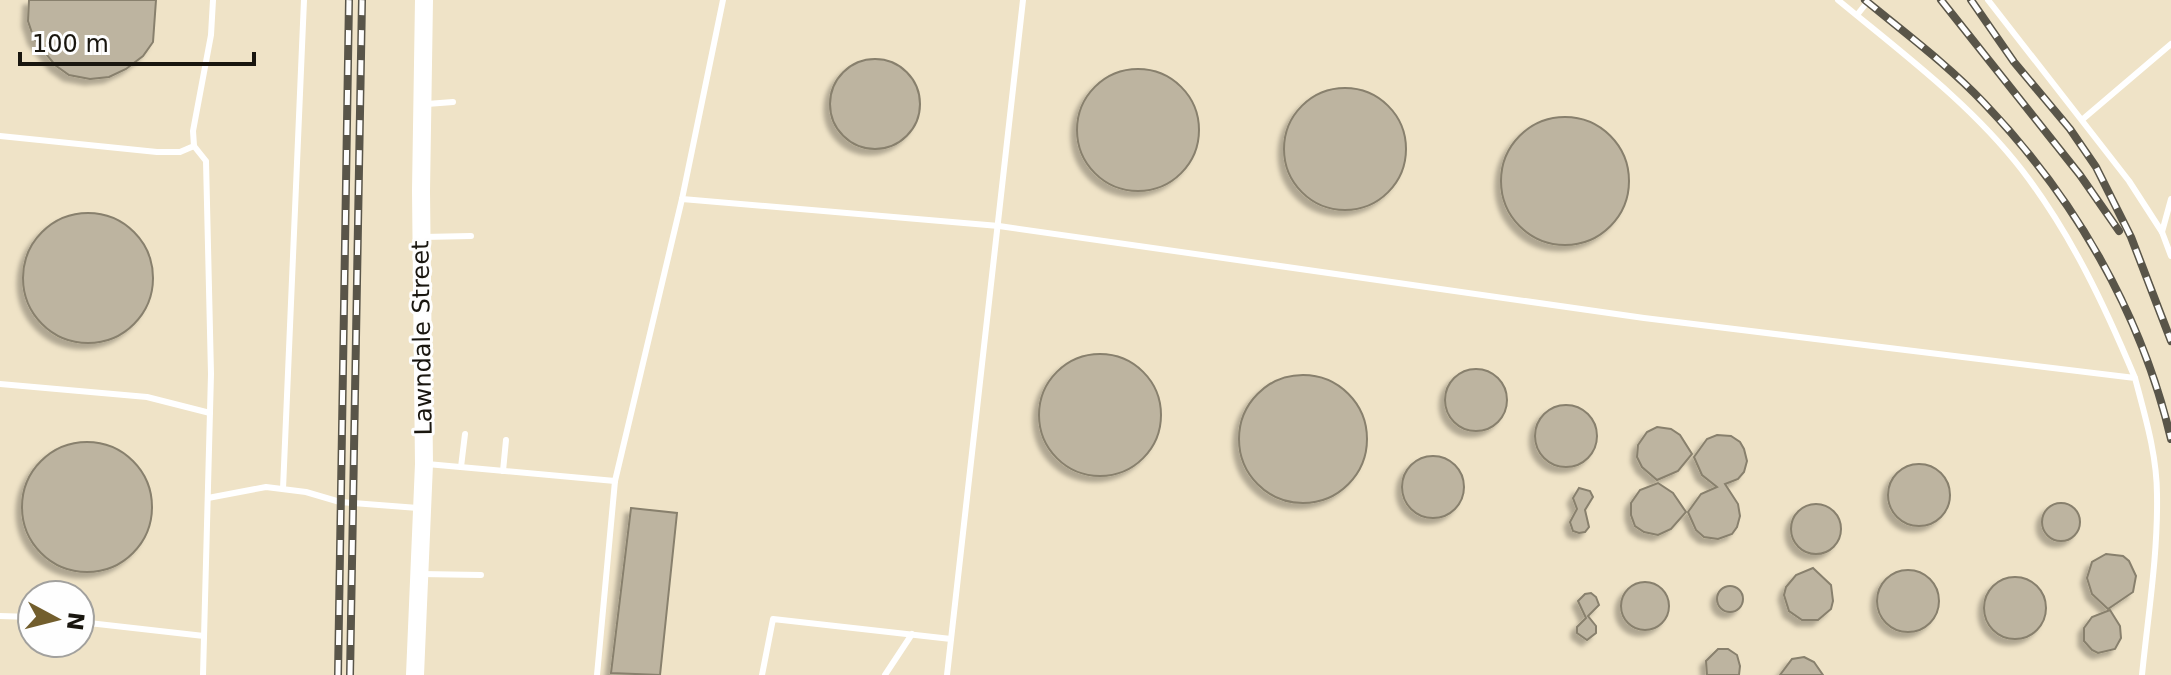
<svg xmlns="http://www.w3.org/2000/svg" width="2171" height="675" font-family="'DejaVu Sans',sans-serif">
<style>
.built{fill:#efe3c7;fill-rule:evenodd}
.building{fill:#bdb4a0;stroke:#88806d;stroke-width:2;filter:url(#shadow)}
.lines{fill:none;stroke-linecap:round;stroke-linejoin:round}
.service{stroke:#fff;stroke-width:6}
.secondary{stroke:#fff;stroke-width:18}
.rail-casing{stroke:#595549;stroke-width:8}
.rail{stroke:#fefefe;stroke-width:5;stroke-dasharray:15;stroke-linecap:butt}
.labels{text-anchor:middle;stroke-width:6;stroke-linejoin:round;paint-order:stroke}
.street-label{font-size:24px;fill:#19160f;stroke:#fefefe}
</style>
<defs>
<filter id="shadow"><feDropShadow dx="-5.5" dy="5.5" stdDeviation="2" flood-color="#0004"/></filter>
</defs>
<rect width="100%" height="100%" fill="#f9f0da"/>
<!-- built -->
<path class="built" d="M0,0h2171v675h-2171zM32,595h48v48h-48z"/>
<!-- building -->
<g class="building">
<path d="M29,0h127l-3,42 -10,14 -17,13 -17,8 -19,2 -21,-4 -14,-10 -21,-26 -6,-18z"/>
<circle cx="875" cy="104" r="45"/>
<circle cx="1138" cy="130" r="61"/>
<circle cx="1345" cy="149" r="61"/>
<circle cx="1565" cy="181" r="64"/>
<circle cx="88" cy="278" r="65"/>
<circle cx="1100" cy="415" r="61"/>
<circle cx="1476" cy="400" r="31"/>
<circle cx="1303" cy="439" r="64"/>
<circle cx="1566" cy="436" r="31"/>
<path d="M1657,427l14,2 9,6 12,19 -14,17 -21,9 -15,-13 -5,-10 1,-12 9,-13z"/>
<path d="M1717,435l14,1 9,6 4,7 3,12 -3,11 -6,7 -13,5 13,20 2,12 -3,11 -5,7 -14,5 -14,-2 -8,-7 -8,-18 13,-18 16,-7 -15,-12 -8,-18 13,-18z"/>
<circle cx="87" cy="507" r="65"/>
<circle cx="1433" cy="487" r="31"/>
<circle cx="1919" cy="495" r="31"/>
<path d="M1658,483l15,10 13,19 -15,17 -13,6 -14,-3 -9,-6 -4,-11v-12l9,-13z"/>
<path d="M1579,488l11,3 3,6 -8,13 4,17 -4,5 -6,1 -6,-2 -3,-9 7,-13 -4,-11z"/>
<circle cx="2061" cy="522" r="19"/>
<circle cx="1816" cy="529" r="25"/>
<path d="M631,508l46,5 -17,162 -49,-2z"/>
<path d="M2106,554l17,2 6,5 7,15 -3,16 -25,17 -16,-15 -5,-16 5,-16z"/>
<path d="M1813,568l18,17 2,16 -2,8 -13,11h-16l-13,-9 -5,-16 2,-8 10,-12z"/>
<circle cx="1908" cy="601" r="31"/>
<circle cx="2015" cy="608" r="31"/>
<circle cx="1645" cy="606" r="24"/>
<circle cx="1730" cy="599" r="13"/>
<path d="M1591,593l5,4 3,8 -11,11 8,10v7l-9,7 -10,-7v-6l9,-9 -8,-17 7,-7z"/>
<path d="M2110,610l10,16 1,12 -6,11 -17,4 -6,-3 -8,-9v-13l8,-11z"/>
<path d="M1718,649h10l9,6 3,11 -1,9h-32l-1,-14z"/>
<path d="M1804,657l10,5 9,13h-43l12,-16z"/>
</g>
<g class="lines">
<!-- service -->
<g class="service">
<path d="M1838,0c64,53 133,104 184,170 49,64 82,134 113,208"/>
<path d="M1988,0l141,181 33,51 9,24"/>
<path d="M1857,15l12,-15"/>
<path d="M427,104l26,-2"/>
<path d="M2083,119l88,-75"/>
<path d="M0,136l157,16h23l14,-6"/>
<path d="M682,199l317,27 645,92 491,60c10,38 22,77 22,117 1,60 -9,120 -15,180"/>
<path d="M2162,232l9,-33"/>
<path d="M423,237l48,-1"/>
<path d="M0,384l147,13 63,16"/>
<path d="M427,464l188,17"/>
<path d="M461,467l4,-33"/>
<path d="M503,471l3,-31"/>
<path d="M283,489l21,-489"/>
<path d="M208,498l58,-11 40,5 34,10 78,6"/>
<path d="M421,574l60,1"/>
<path d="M0,616l32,1"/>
<path d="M80,622l124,14"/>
<path d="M203,675l8,-301 -5,-213 -12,-15 -1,-15 18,-96 2,-35"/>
<path d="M597,675l18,-194 67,-282 41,-199"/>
<path d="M762,675l11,-56 178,20"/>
<path d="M885,675l27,-41"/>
<path d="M947,675l76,-675"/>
</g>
<!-- secondary -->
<path class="secondary" d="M415,675l9,-211 -3,-273 3,-191"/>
<defs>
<g id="rail">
<path d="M1865,0c40,33 83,65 119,103 90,94 157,209 187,336"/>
<path d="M1941,0l139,175 39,56"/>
<path d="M1971,0l43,62 56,67 26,38 35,70 40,104"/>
<path d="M338,675l11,-675"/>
<path d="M350,675l12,-675"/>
</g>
</defs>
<!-- rail casing -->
<use href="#rail" class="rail-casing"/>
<!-- rail -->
<use href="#rail" class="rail"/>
</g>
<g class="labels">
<!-- street labels -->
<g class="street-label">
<text transform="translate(422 338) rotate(-91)" y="8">Lawndale Street</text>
</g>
</g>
<!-- north arrow -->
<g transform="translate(56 619) rotate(97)"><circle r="38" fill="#fefefe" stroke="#a2a19e" stroke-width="2"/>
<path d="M0-6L14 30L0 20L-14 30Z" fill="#725e2d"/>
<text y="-12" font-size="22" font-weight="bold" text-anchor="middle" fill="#19160f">N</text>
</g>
<!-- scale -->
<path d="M20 52v12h234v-12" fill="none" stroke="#19160f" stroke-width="4"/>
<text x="32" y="52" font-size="24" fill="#19160f" stroke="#fefefe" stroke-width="6" paint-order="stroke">100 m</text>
</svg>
